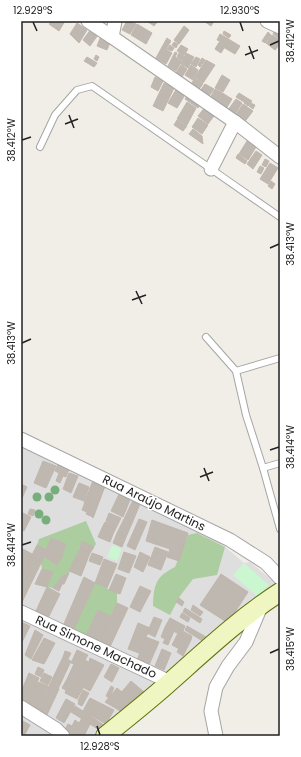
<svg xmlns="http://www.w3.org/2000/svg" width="301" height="757" font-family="Poppins,sans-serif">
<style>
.residential{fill:#dfdede}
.forest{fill:#abcda0}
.park{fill:#caf6d0}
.building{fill:#beb8b1;stroke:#c1b6ac}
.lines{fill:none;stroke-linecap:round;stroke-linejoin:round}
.service-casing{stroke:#a5a5a5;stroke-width:8}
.minor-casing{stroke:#a5a5a5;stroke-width:15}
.secondary-casing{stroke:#62730d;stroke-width:20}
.service{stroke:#fff;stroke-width:6}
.minor{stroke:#fff;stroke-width:13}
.secondary{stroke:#f0f6c1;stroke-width:18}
.tree{fill:#77ae7b}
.ticks{fill:none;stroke:#212121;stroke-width:1.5}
.labels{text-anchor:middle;stroke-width:3;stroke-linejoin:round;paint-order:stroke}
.street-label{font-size:12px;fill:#212121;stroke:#fff}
.neatline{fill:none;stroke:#212121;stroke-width:1.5}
.ticks-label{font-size:10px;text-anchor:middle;fill:#212121}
</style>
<rect width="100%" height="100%" fill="#f1eee8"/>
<!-- residential -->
<path class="residential" d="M21,446l196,94 27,23 6,-1 28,23 -181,151h-76z"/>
<!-- forest -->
<g class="forest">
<path d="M86,521l10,23 -2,3 -12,-5 -13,31 -7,3 -9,12 -6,-1 6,-15 -11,-3 -1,-6 4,-6 12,8 9,-21 -15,-6 -5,12 -9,-5 2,-6z"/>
<path d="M197,533l28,14 -8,28 -24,4 -13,17 -10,19 -17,-9c1,-21 2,-29 22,-39l13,-32z"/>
<path d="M95,583l22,10v10l-6,13 -13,-6 -13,28 -12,-7z"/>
</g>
<!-- park -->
<g class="park">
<path d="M112,545l10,4 -5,12 -10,-4z"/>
<path d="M244,563l25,22 -11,12 -25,-22z"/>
</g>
<!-- building -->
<g class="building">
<path d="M52,21h13l-6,10 -10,-7z"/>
<path d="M127,21l9,3 -6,10 -8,-4z"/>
<path d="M147,21h11l-4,5z"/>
<path d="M204,21h10l-3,5z"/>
<path d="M77,23l10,7 -8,13 -9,-9z"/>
<path d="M137,24l15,9 -6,11 -15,-9z"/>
<path d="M184,26l5,4 -10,14 -5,-4z"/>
<path d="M91,29l7,6 -8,11 -7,-6z"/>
<path d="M275,30l5,3v6l-7,-5z"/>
<path d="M224,31l7,4 -2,3 -6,-4z"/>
<path d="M268,32l3,3 -6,8 -3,-2z"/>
<path d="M220,34l20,12 -5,8 -17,-10 2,-3 -3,-1z"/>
<path d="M272,35l8,5v4l-5,6 -9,-7z"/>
<path d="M101,36l10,4 -4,10 -10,-4z"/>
<path d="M167,38l4,3 -5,8 -4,-2z"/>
<path d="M174,42l4,2 -2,4 -4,-3z"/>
<path d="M218,44l6,4 -3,5 -6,-4z"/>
<path d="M170,45l4,3 -2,3 -5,-2z"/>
<path d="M181,45l7,4 -4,6 -7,-4z"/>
<path d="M162,47l10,6 -6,11 -10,-6z"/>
<path d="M175,52l2,1 -2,4 7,4 -6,10 -8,-5z"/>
<path d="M179,53l5,3 -2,4 -5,-3z"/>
<path d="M186,53l8,4 -6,11 -7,-4z"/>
<path d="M96,55l3,2 -2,4 -3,-2z"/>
<path d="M87,57l10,6 -3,4 -10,-6z"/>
<path d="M196,57l4,2 -4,8 -5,-3z"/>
<path d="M202,58l3,2 -5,7 -2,-2z"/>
<path d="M206,60l9,5 -12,18 -8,-6z"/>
<path d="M181,65l6,4 -5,8 -6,-4z"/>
<path d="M191,65l7,5 -5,10 -8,-5z"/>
<path d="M222,75l8,5 -7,12 -8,-4z"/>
<path d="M155,77l8,4 -5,10 -7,-4z"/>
<path d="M195,78l8,6 -4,5 -8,-5z"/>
<path d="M164,83l10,5 -11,23 -10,-5z"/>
<path d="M205,84l9,5 -5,7 -9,-5z"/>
<path d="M177,88l9,5 -9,15 -9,-5z"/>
<path d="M215,89l9,5 -5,9 -9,-5z"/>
<path d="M239,93l8,5 -3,4 -8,-5z"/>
<path d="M189,94l12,8 -3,6 -13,-9z"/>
<path d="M224,94l8,5 -6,10 -7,-5z"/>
<path d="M247,98l5,3 -4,5 -4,-3z"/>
<path d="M236,99l6,4 -7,11 -7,-4z"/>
<path d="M187,102l9,6 -9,17 -10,-6z"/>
<path d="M251,103l4,2 -2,4 -4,-3z"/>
<path d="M243,104l10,7 -10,13 -9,-7z"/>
<path d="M206,106l10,7 -8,11 -10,-8z"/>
<path d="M198,118l10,7 -6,9 -10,-7z"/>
<path d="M177,120l10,6 -4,5 -9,-6z"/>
<path d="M193,129l9,7 1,8 -14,-10z"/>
<path d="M247,141l9,6 -8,13 -9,-6z"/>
<path d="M256,151l6,4 -9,14 -6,-5z"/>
<path d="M238,154l9,7 -2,3 -9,-6z"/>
<path d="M265,159l4,2 -3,6 -4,-2z"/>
<path d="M270,163l8,5 -10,16 -8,-5z"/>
<path d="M260,166l4,2 -3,6 -4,-2z"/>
<path d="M271,181l4,3 -3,5 -4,-3z"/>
<path d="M43,461l13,5 -10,22 -12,-5z"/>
<path d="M58,464l11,5 -3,8 -3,-1 -3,7 -4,-2 3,-8 -4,-2z"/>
<path d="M69,473l9,3 -7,17 -8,-4z"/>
<path d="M93,481l12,5 -12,32 -9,-15z"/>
<path d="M79,483l10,4 -5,14 -11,-4z"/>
<path d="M21,484l6,3 -5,11h-1z"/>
<path d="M92,484l12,4 -11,29 -7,-3 1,-2 -5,-2z"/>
<path d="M119,494l11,6 -7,17 -12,-6z"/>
<path d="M133,500l7,4 -7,17 -8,-4z"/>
<path d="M30,509l5,1 -2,6 -5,-2z"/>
<path d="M21,512l10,5 -7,14 -3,-2z"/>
<path d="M109,513l12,5 -4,8 -11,-5z"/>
<path d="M125,517l8,4 -7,16 -9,-4z"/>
<path d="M139,519l8,3 -12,28 -8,-4z"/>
<path d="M152,520l36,13 -9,28 -12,-4 3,-8 -24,-8z"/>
<path d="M105,522l12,4 -4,8 -11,-6z"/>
<path d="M102,528l11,6 -3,8 -12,-5z"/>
<path d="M117,533l9,4 -4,10 -9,-4z"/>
<path d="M51,538l15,6 -4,13 -16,-7z"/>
<path d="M82,541l12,6 -4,6 -10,-5z"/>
<path d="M37,545l11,6 -7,12 -10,-6z"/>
<path d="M155,547l13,5 -7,18 -13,-5z"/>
<path d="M21,548l11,6 -7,17 -4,-2z"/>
<path d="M80,548l10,5 -9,23 -12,-5z"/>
<path d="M48,551l14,6 -5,8 -12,-8z"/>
<path d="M124,552l12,4 -7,17 -11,-4z"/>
<path d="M140,552l10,5 -7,15 -9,-5z"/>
<path d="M92,553l11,4 -3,8 -11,-4z"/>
<path d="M31,557l10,6 -20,41v-25z"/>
<path d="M104,559l13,5 -10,24 -12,-5z"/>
<path d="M21,569l4,2 -4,7z"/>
<path d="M42,569l11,3 -6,15 -12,-3z"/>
<path d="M69,573l-5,11h-2l-3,7 -6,-3 9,-12z"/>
<path d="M116,574l10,4 -6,16 -11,-4z"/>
<path d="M221,574l27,18 -20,31 -28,-18z"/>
<path d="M84,577l11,6 -22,48 -10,-5z"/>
<path d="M140,586l11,5 -11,21 -10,-5z"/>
<path d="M47,587l13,7 -12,24 -12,-7z"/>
<path d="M179,598l5,4 -2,4 -6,-4z"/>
<path d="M117,603l11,5 -19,41 -11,-5z"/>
<path d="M193,605l10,7 -3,4 -9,-6z"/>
<path d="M185,608l17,11 -2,4 -17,-11z"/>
<path d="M98,610l13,6 -13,28 -13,-6z"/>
<path d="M182,613l8,5 -2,4 -8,-5z"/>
<path d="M154,617l8,3 -7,17 -8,-4z"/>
<path d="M170,618l15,8 -2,5 9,5 -1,4 -26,-13z"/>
<path d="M21,622l9,4 -9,18z"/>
<path d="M138,623l12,5 -11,25 -11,-4z"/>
<path d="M187,626l19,11 -2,5 -19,-12z"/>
<path d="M165,627l9,4 -6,14 -5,-2 2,-4 -4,-2z"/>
<path d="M35,630l8,5 -12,24 -6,-4z"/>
<path d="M178,633l13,7 -6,12 -13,-7z"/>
<path d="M146,637l13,5 -10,23 -12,-5z"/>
<path d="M44,638l11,5 -11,21 -12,-4z"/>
<path d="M179,648l6,4 -2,4 -6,-4z"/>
<path d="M162,649l9,4 -7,17 -9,-4z"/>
<path d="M77,650l11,5 -3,5 4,2 1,-4 14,7 -14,26 -23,-12 7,-15 -3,-1z"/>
<path d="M65,651l6,2 -3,6 -5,-2z"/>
<path d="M63,657l8,4 -13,28 -8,-5z"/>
<path d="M111,664l8,4 -7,14 -8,-5z"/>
<path d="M38,667l6,3 -3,7 -6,-3z"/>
<path d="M29,673l10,5 -12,27 -6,-3v-10z"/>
<path d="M44,673l8,4 -4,8 -8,-4z"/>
<path d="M67,679l16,9 -6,11 -12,-6 1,-3 -4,-2z"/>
<path d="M131,681l13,11 -12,14 -13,-11z"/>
<path d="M38,682l10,4 -12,26 -10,-4z"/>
<path d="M50,684l9,5 -13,28 -10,-4z"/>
<path d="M111,686l3,2 -5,10 -3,-2z"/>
<path d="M117,688l5,4 -3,3 10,8 -7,9 -17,-10z"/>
<path d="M83,690l6,3 -7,13 -4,-2 1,-2 -1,-1z"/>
<path d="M90,698l24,12 -8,14 -23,-13z"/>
<path d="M66,699l9,5 -11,19 -8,-5z"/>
<path d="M75,706l29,19 -3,6 -30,-19z"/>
<path d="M82,718l8,6 -6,12h-16l-5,-3 5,-9 4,2 3,-6 4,3z"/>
<path d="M21,720l9,5 -6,11h-3z"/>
</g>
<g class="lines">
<defs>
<g id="service">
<path d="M40,147l15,-32 22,-25 15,-4 188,131"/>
<path d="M206,337l30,34"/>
<path d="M280,358l-44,13 10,44 17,53 17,-5"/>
<path d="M263,468l17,61"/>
</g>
<g id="minor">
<path d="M88,21l24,16"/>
<path d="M115,21l-3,16 123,85 -24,47"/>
<path d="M267,21l13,6"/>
<path d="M235,122l45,35"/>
<path d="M21,439l209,101 36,23 14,15"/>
<path d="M21,612l149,70"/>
<path d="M21,707l35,22 7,7"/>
<path d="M216,736l-5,-25 5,-24 12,-21 18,-24 16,-38"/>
</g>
<path id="secondary" d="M105,736c22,-18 45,-36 66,-55 35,-31 69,-63 109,-89"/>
</defs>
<!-- service casing -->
<use href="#service" class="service-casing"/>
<!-- minor casing -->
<use href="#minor" class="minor-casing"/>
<!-- secondary casing -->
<use href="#secondary" class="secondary-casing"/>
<!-- service -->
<use href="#service" class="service"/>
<!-- minor -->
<use href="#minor" class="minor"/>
<!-- secondary -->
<use href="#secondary" class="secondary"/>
</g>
<!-- trees -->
<g class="tree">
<circle cx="55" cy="490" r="4.5"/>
<circle cx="37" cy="497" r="4.5"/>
<circle cx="49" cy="497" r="4.5"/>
<circle cx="39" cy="514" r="4.5"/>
<circle cx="46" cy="520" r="4.5"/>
</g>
<!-- ticks -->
<path class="ticks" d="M33,22l4,9M240,22l3,9M270,45l9,-4M249,46l5,13M245,55l13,-5M69,115l5,13M65,124l13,-5M22,140l9,-3M270,248l9,-4M136,291l6,13M132,300l14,-5M22,343l9,-4M270,450l9,-3M204,468l5,13M200,477l13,-5M22,545l9,-3M270,653l9,-4M97,726l3,9"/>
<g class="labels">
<!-- street labels -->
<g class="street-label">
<text transform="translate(154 503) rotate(26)" y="4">Rua Araújo Martins</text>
<text transform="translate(96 647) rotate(25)" y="4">Rua Simone Machado</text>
</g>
</g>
<!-- border -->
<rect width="301" height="757" fill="none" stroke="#ffffff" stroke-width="44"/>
<rect x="22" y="22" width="257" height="713" class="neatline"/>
<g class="ticks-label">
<text x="33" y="14">12.929°S</text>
<text x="240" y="14">12.930°S</text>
<text transform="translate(290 41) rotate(-90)" y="4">38.412°W</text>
<text transform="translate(11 140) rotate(-90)" y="4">38.412°W</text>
<text transform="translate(290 244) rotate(-90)" y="4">38.413°W</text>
<text transform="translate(11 343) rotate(-90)" y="4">38.413°W</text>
<text transform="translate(290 447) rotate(-90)" y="4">38.414°W</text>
<text transform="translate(11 545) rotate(-90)" y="4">38.414°W</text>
<text transform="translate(290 649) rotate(-90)" y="4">38.415°W</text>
<text x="100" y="750">12.928°S</text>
</g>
</svg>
